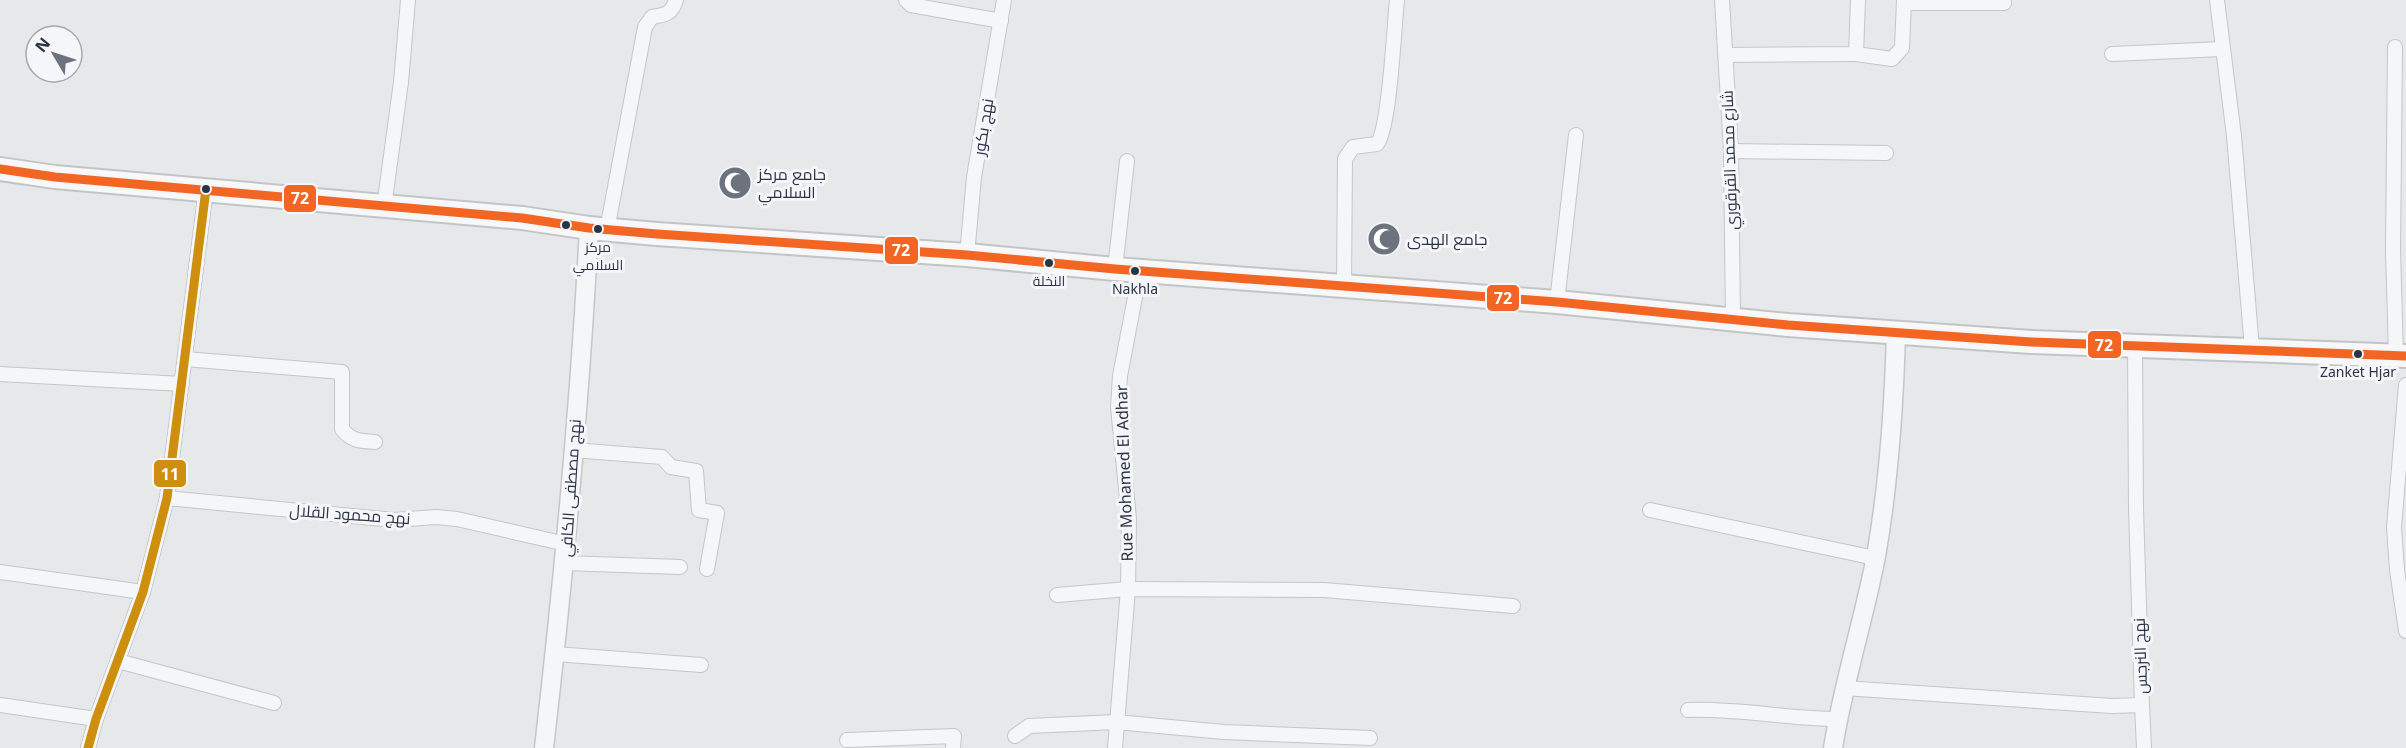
<svg xmlns="http://www.w3.org/2000/svg" width="2406" height="748" font-family="'Noto Sans',Cairo,sans-serif">
<style>
.lines{fill:none;stroke-linecap:round;stroke-linejoin:round}
.minor-casing{stroke:#c4c6c8;stroke-width:16}
.tertiary-casing{stroke:#c4c6c8;stroke-width:21}
.primary-casing{stroke:#c2c5c8;stroke-width:26}
.minor{stroke:#f5f6f7;stroke-width:14}
.tertiary{stroke:#f5f6f7;stroke-width:18}
.primary{stroke:#f8f8f8;stroke-width:22}
.bus-1-casing{stroke:#f4f6f9;stroke-width:14}
.bus-2-casing{stroke:#f4f6f9;stroke-width:14}
.bus-1{stroke:#f26522;stroke-width:9}
.bus-2{stroke:#ce8f0e;stroke-width:9}
.bus-dot{fill:#2b3445;stroke:#f4f6f9;stroke-width:2}
.labels{text-anchor:middle;stroke-width:6;stroke-linejoin:round;paint-order:stroke}
.bus-label{font-size:14px;fill:#2b3445;stroke:#f4f6f9}
.street-label{font-size:16px;fill:#2b3445;stroke:#f4f6f9}
.poi-label{font-size:16px;fill:#2b3445;stroke:#f4f6f9;text-anchor:start}
.line-badge{stroke:#f4f6f9;stroke-width:2}
.badge-label{font-size:16px;text-anchor:middle;font-weight:bold;fill:#fff}
</style>
<rect width="100%" height="100%" fill="#e6e8ea"/>
<g class="lines">
<defs>
<g id="minor">
<path d="M906,0l5,5 90,16"/>
<path d="M1722,0l9,151 2,169"/>
<path d="M2217,0l17,136 18,212"/>
<path d="M1904,3h100"/>
<path d="M2395,47l-2,203 3,105"/>
<path d="M1856,54l36,5 10,-11 2,-48"/>
<path d="M2112,54l110,-5"/>
<path d="M1726,55l130,-1 2,-54"/>
<path d="M1731,151l155,2"/>
<path d="M384,207l17,-125 7,-82"/>
<path d="M607,230l38,-203 7,-10c13,-2 20,-3 24,-17"/>
<path d="M967,255l7,-78 30,-177"/>
<path d="M1115,269l12,-108"/>
<path d="M1344,286l1,-127 8,-12 24,-3c13,-16 17,-118 20,-144"/>
<path d="M1557,302l19,-167"/>
<path d="M185,359l157,13v57c9,12 19,12 33,13"/>
<path d="M0,374l182,10"/>
<path d="M2406,385l-12,142 3,43 9,61"/>
<path d="M573,450l89,7 9,10 25,4 3,39 18,3 -10,56"/>
<path d="M167,498l227,22 42,-3 21,2 109,25"/>
<path d="M1650,510l225,48"/>
<path d="M564,563l116,4"/>
<path d="M0,572l143,20"/>
<path d="M1057,595l71,-6 196,1 189,16"/>
<path d="M555,654l146,11"/>
<path d="M118,661l156,42"/>
<path d="M1844,688l268,18 30,-1 -6,-197 -1,-163"/>
<path d="M0,705l96,14"/>
<path d="M2142,705l2,43"/>
<path d="M1688,710c51,-2 99,9 150,9"/>
<path d="M1015,736l14,-10 87,-4 108,10 146,6"/>
<path d="M847,740l107,-4 -1,12"/>
<path d="M88,748l8,-29 47,-127 24,-94 39,-309"/>
<path d="M1115,748l13,-159 1,-70 -11,-112 2,-31 20,-105"/>
</g>
<g id="tertiary">
<path d="M544,748c20,-173 36,-346 45,-520"/>
<path d="M1833,748c10,-65 31,-128 43,-192 13,-74 18,-149 20,-224"/>
</g>
<path id="primary" d="M0,169l55,8 467,41 67,10 68,6 310,21 148,14 442,33 231,23 243,17 375,14"/>
</defs>
<!-- minor casing -->
<use href="#minor" class="minor-casing"/>
<!-- tertiary casing -->
<use href="#tertiary" class="tertiary-casing"/>
<!-- primary casing -->
<use href="#primary" class="primary-casing"/>
<!-- minor -->
<use href="#minor" class="minor"/>
<!-- tertiary -->
<use href="#tertiary" class="tertiary"/>
<!-- primary -->
<use href="#primary" class="primary"/>
<defs>
<path id="bus-1" d="M0,169l55,8 467,41 67,10 68,6 310,21 148,14 442,33 231,23 243,17 375,14"/>
<path id="bus-2" d="M88,748l8,-29 47,-127 24,-94 39,-309"/>
</defs>
<!-- bus-1 casing -->
<use href="#bus-1" class="bus-1-casing"/>
<!-- bus-2 casing -->
<use href="#bus-2" class="bus-2-casing"/>
<!-- bus-1 -->
<use href="#bus-1" class="bus-1"/>
<!-- bus-2 -->
<use href="#bus-2" class="bus-2"/>
</g>
<!-- icons -->
<defs>
<symbol id="mosque-disc" viewBox="-11 -11 22 22"><circle r="9.5" fill="#6c737f" stroke="#f4f6f9"/><path d="M3.5-4.9A6 6 0 1 0 3.5 4.9A5 5 0 1 1 3.5-4.9Z" fill="#fff"/></symbol>
</defs>
<g fill-rule="evenodd">
<use href="#mosque-disc" x="716" y="164" width="38" height="38"/>
<use href="#mosque-disc" x="1365" y="220" width="38" height="38"/>
</g>
<!-- markers -->
<g class="bus-dot">
<circle cx="206" cy="189" r="5"/>
<circle cx="566" cy="225" r="5"/>
<circle cx="598" cy="229" r="5"/>
<circle cx="1049" cy="263" r="5"/>
<circle cx="1135" cy="271" r="5"/>
<circle cx="2358" cy="354" r="5"/>
</g>
<g class="labels">
<!-- bus labels -->
<g class="bus-label">
<text x="598" y="252">مركز<tspan x="598" dy="18">السلامي</tspan></text>
<text x="1049" y="286">النخلة</text>
<text x="1135" y="294">Nakhla</text>
<text x="2358" y="377">Zanket Hjar</text>
</g>
<!-- street labels -->
<g class="street-label">
<text transform="translate(983 127) rotate(-81)" y="6">نهج بكور</text>
<text transform="translate(1729 160) rotate(-92)" y="6">شارع محمد القرقوري</text>
<text transform="translate(1124 473) rotate(-92)" y="6">Rue Mohamed El Adhar</text>
<text transform="translate(570 488) rotate(-86)" y="6">نهج مصطفى الكافي</text>
<text transform="translate(350 514) rotate(4)" y="6">نهج محمود القلال</text>
<text transform="translate(2140 656) rotate(-92)" y="6">نهج النرجس</text>
</g>
<!-- poi labels -->
<g class="poi-label">
<text x="758" y="180">جامع مركز<tspan x="758" dy="18">السلامي</tspan></text>
<text x="1407" y="245">جامع الهدى</text>
</g>
</g>
<g class="line-badge">
<rect x="283" y="184" width="34" height="29" rx="6" fill="#f26522"/>
<rect x="884" y="236" width="35" height="29" rx="6" fill="#f26522"/>
<rect x="1486" y="284" width="34" height="28" rx="6" fill="#f26522"/>
<rect x="2087" y="330" width="35" height="29" rx="6" fill="#f26522"/>
<rect x="153" y="459" width="34" height="29" rx="6" fill="#ce8f0e"/>
</g>
<g class="badge-label">
<text x="300" y="204">72</text>
<text x="901" y="256">72</text>
<text x="1503" y="304">72</text>
<text x="2104" y="351">72</text>
<text x="170" y="480">11</text>
</g>
<!-- north arrow -->
<g transform="translate(54 54) rotate(309)"><circle r="28" fill="#f4f6f9" stroke="#a4a8b1" stroke-width="1.5"/>
<path d="M0-4.5L10 22L0 15L-10 22Z" fill="#6c737f"/>
<text y="-9" font-size="16" font-weight="bold" text-anchor="middle" fill="#2b3445">N</text>
</g>
</svg>
